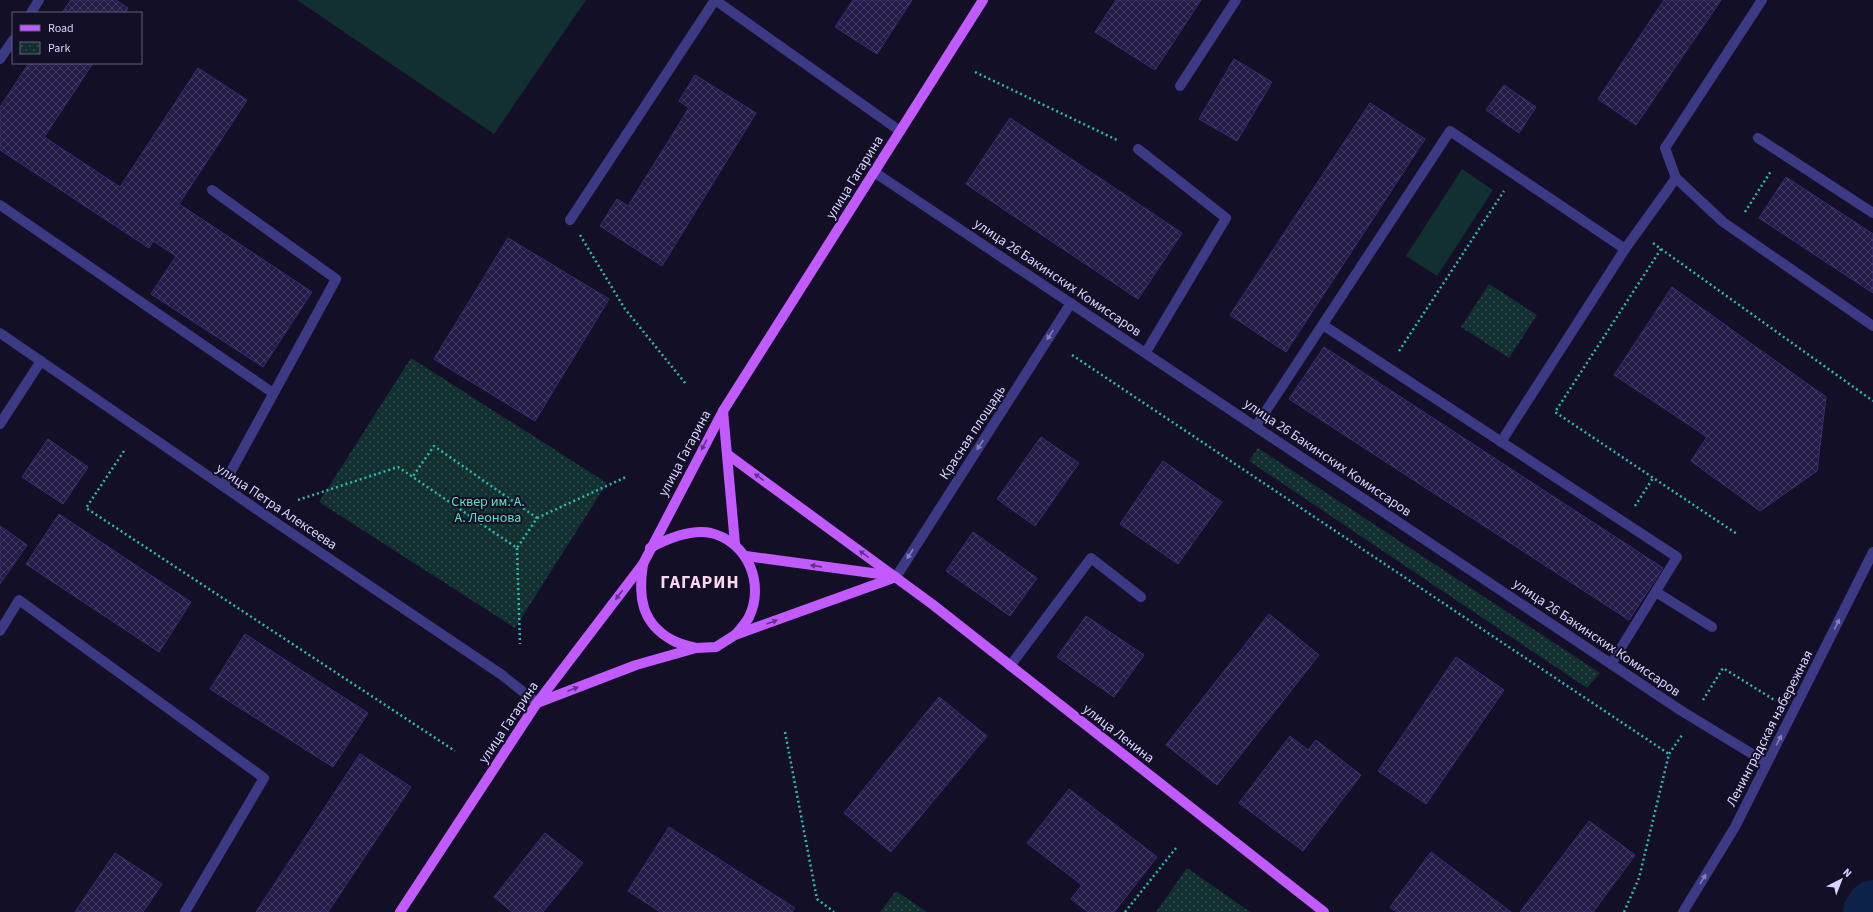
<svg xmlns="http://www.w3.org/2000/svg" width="1873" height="912" font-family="'Source Sans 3',sans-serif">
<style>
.park{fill:url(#park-dots)}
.pitch{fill:#12302f}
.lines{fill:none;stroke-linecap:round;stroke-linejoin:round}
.river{stroke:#0c2248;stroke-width:52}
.building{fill:url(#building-cross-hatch);stroke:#3b2d73}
.path{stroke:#2fb8b0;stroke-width:2.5;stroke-dasharray:2 3;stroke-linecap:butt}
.minor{stroke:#3d3a85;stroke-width:10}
.major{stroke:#c25bff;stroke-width:10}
.oneway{fill:#837fbc}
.oneway2{fill:#623188}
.labels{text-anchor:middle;stroke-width:4;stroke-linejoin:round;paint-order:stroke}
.street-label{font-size:14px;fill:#d9d4ff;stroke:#130f26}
.park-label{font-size:14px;fill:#5fe0c0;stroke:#130f26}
.district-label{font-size:18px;font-weight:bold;letter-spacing:1px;fill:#ffd6f0;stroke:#130f26}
</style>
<defs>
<pattern id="park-dots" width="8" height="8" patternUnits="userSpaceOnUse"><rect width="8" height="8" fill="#12302f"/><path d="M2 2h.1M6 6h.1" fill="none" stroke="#344d4e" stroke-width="1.8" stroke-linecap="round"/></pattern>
<pattern id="building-cross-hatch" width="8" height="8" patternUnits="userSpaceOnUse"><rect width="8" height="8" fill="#241b47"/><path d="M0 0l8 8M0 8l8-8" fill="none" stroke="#433b63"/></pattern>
</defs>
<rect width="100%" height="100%" fill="#130f26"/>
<!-- park -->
<g class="park">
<path d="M1489,284l48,31 -28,43 -48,-31z"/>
<path d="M411,358l196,125 -92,145 -196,-126z"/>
<path d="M1258,448l342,225 -13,15 -338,-227z"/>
<path d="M1187,868l63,44h-94z"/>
<path d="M896,891l31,21h-47z"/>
</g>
<!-- pitch -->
<g class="pitch">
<path d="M297,0h289l-92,134z"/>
<path d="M1462,169l31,21 -56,86 -31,-20z"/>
</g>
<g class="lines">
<!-- river -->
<path class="river" d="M1869,912l4,-6"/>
</g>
<!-- building -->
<g class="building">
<path d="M71,0h45l12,8 -3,5h-63z"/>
<path d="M853,0h59l-35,54 -42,-27z"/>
<path d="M1116,0h85l-46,70 -60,-38z"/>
<path d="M1664,0h57l-85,125 -38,-26z"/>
<path d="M1234,59l38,23 -35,59 -38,-22z"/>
<path d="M29,63h64l-49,74 76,50 78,-119 49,32 -68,104 133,88 -49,75 -112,-73 25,-38 -23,-15 -4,7 -149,-98v-43z"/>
<path d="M695,75l61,38 -94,153 -62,-40 17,-27 11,7 61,-98 -10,-7z"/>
<path d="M1504,85l32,22 -17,26 -33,-23z"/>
<path d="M1370,103l55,36 -139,213 -56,-37z"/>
<path d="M1010,118l172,115 -44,66 -172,-115z"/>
<path d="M1786,177l87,57v59l-114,-75z"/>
<path d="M508,238l101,61 -74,122 -101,-62z"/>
<path d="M1672,287l154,110 -9,74 -57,40 -69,-50 16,-24 -93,-62z"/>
<path d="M1324,347l339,221 -34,52 -340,-221z"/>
<path d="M1041,437l38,26 -44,63 -38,-27z"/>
<path d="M48,439l40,28 -25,37 -41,-27z"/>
<path d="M1163,461l59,41 -44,62 -58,-40z"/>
<path d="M59,514l132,88 -32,50 -133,-88z"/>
<path d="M0,526l27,19 -27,39z"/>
<path d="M973,532l64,46 -27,38 -64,-45z"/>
<path d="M1269,614l50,41 -102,130 -51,-40z"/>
<path d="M1086,616l58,39 -30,42 -57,-40z"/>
<path d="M245,634l123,79 -35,54 -123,-78z"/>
<path d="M1456,657l48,33 -78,114 -48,-33z"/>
<path d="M939,697l48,39 -96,116 -47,-39z"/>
<path d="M1290,736l18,14 8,-10 45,35 -58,76 -64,-48z"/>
<path d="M360,754l51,33 -83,125h-72z"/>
<path d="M1069,789l88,68 -43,55h-26l-17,-13 11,-14 -55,-42z"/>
<path d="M1589,821l46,34 -42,57h-73z"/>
<path d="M669,827l126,81 -3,4h-132l-32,-21z"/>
<path d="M545,833l38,30 -40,49h-31l-18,-15z"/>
<path d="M1431,852l80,60h-114l-7,-5z"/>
<path d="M115,853l47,31 -19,28h-68z"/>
</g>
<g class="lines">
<!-- path -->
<g class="path">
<path d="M975,72l144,69"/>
<path d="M1745,212l26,-41"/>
<path d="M580,235l45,74 61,75"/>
<path d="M1653,243l8,6 -106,163 182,122"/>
<path d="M1661,249l212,152"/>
<path d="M1399,351l105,-160"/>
<path d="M1072,355l597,399"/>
<path d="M124,451l-38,57 369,243"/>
<path d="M298,500l100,-33 119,81 20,-30 -103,-72 -21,30"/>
<path d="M1635,506l18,-28"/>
<path d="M537,518l89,-41"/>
<path d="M517,548l3,96"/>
<path d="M1703,700l20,-32 53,33"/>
<path d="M785,732l32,167 17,13"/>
<path d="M1125,912l51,-64"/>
<path d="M1624,912l15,-34 30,-124 13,-19"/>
</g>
<!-- minor -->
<g class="minor">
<path d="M715,0l185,131"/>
<path d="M1762,0l-97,148 11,30 47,44 150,104"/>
<path d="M31,13l8,-13"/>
<path d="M0,59l13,-19"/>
<path d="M1180,86l56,-86"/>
<path d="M1758,138l115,75"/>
<path d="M1138,149l88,69 -80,134"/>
<path d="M874,172l806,538 87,53"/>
<path d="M212,190l124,89 -113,207"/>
<path d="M0,205l273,188"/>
<path d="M570,220l145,-220"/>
<path d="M1323,325l354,232 -66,107"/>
<path d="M0,333l281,193 221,149 35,28"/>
<path d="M0,424l41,-63"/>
<path d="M1256,426l194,-295 175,118 51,-71"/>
<path d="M1501,442l124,-193"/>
<path d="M896,577l175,-274"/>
<path d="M1656,592l56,35"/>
<path d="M0,631l19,-31 245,178 -79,134"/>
<path d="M1010,666l81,-108 50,39"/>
<path d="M1683,912l52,-85 138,-275"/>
</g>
<!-- major -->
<g class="major">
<path d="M723,411l12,133"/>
<path d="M727,454l205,150 392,308"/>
<path d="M650,548c17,-9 41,-19 61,-15 37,9 54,51 38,84 -3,6 -9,12 -13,17"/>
<path d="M746,556l148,20"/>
<path d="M643,564c-5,32 -2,59 29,76 7,4 16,6 24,8"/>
<path d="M537,703l99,-38 60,-17 20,-1 19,-12 161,-58"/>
<path d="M400,912l137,-209 106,-139 80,-153 260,-411"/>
</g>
</g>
<!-- one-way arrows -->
<defs><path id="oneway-solid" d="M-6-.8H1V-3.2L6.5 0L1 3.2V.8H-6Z"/></defs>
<g class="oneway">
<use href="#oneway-solid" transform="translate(1050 335) rotate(123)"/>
<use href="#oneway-solid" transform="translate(980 445) rotate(123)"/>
<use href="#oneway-solid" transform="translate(910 554) rotate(123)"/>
<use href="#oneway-solid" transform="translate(1837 624) rotate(-63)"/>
<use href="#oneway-solid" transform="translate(1779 740) rotate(-63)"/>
<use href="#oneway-solid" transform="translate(1703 879) rotate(-59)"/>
</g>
<g class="oneway2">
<use href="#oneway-solid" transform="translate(704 445) rotate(118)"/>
<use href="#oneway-solid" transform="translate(759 477) rotate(-144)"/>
<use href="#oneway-solid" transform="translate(864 554) rotate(-144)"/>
<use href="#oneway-solid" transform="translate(816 566) rotate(-172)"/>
<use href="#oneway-solid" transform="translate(619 595) rotate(127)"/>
<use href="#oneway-solid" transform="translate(772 622) rotate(-20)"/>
<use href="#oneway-solid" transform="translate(573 689) rotate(-21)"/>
</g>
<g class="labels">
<!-- street labels -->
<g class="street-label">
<text transform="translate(854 177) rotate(-58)" y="5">улица Гагарина</text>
<text transform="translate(1058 277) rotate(34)" y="5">улица 26 Бакинских Комиссаров</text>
<text transform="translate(972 432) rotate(-57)" y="5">Красная площадь</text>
<text transform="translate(684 453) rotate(-62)" y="5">улица Гагарина</text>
<text transform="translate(1328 457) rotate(34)" y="5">улица 26 Бакинских Комиссаров</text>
<text transform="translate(277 506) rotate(34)" y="5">улица Петра Алексеева</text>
<text transform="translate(1597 637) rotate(34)" y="5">улица 26 Бакинских Комиссаров</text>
<text transform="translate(508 722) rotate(-56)" y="5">улица Гагарина</text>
<text transform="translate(1769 728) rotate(-63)" y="5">Ленинградская набережная</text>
<text transform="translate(1119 733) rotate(38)" y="5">улица Ленина</text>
</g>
<!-- park labels -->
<g class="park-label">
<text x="488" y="506">Сквер им. А.<tspan x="488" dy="16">А. Леонова</tspan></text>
</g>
<!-- district labels -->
<g class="district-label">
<text x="700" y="588">ГАГАРИН</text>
</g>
</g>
<!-- legend -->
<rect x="12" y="12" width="130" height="52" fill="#130f26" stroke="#625e7d"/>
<rect x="20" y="25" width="20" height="6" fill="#c25bff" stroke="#625e7d"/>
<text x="48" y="32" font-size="12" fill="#d9d4ff">Road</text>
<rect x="20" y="42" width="20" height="12" fill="url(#park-dots)" stroke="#625e7d"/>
<text x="48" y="52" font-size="12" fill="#d9d4ff">Park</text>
<!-- north arrow -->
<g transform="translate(1841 880) rotate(42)" stroke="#130f26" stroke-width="3" paint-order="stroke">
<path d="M0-3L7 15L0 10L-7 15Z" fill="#d9d4ff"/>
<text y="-6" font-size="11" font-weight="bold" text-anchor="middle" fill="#d9d4ff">N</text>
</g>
</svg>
